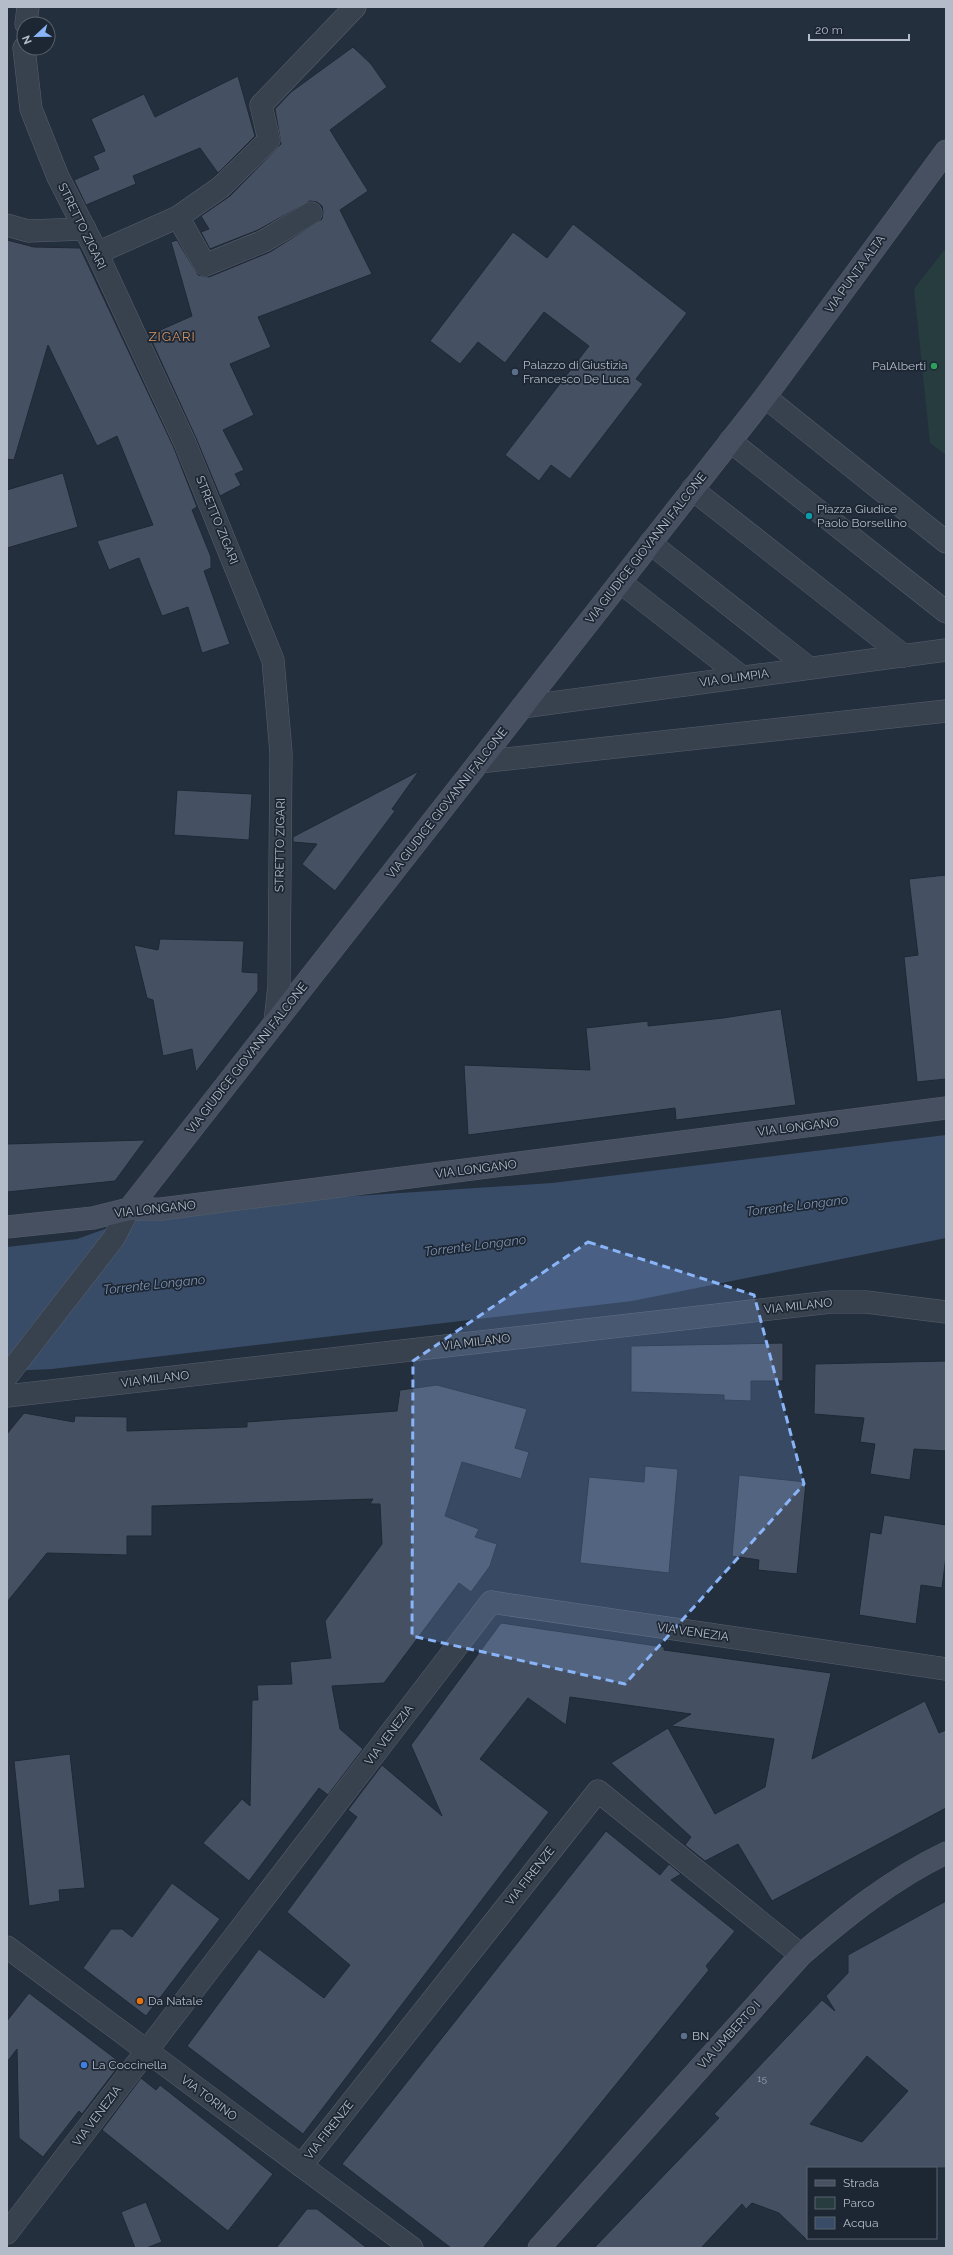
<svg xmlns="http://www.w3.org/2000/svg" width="953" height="2255" font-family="Raleway,sans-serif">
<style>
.green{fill:#263c3f}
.water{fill:#394c67}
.building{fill:#455162;stroke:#1f2835;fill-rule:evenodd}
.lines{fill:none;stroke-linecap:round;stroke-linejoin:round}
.street-casing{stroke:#565f6c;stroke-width:23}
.secondary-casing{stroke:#565f6c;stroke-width:23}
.street{stroke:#38414e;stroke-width:22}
.secondary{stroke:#465061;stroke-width:22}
.marked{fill:#8ab4f8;fill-opacity:0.2;stroke:#8ab4f8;stroke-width:3;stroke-dasharray:8 5;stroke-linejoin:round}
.leisure-dot{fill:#2e9e5b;stroke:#1d2633;stroke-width:1.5}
.service-dot{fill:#5c6f8a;stroke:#1d2633;stroke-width:1.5}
.culture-dot{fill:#0f9aa8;stroke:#1d2633;stroke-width:1.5}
.food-dot{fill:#e8710a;stroke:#1d2633;stroke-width:1.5}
.shop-dot{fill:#3f7fe0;stroke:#1d2633;stroke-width:1.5}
.labels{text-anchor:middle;stroke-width:3.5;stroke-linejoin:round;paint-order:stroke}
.number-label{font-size:10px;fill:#98a1af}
.street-label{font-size:12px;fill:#b4bcc9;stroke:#1d2633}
.poi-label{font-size:12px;fill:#b4bcc9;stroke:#1d2633;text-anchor:start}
.neighbourhood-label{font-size:13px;letter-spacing:1px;fill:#d59563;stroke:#1d2633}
.water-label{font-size:13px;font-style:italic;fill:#7c92b1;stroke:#1d2633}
</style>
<rect width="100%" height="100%" fill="#242f3e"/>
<!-- green -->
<path class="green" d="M946,248v207l-16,-12 -16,-154z"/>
<!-- water -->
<path class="water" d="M946,1135v103l-314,63 -580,68 -45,2v-124l70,-8 84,-30 391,-26z"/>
<!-- building -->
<g class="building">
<path d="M353,47l18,17 16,23 -57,43 38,61 -28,19 32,64 -114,43 13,30 -41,17 24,51 -31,15 21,40 -9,4 6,11 -21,11 -24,-58 -47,-103 43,-19 -21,-74 6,-2 21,35 11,2 61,-25 52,-33 1,-7 -1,-6 -5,-4 -7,-1 -52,29 -48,19 -9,-17 8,-3 -8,-13 29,-20 51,-52 -6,-35 16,-17z"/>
<path d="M238,76l17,60 -37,37 -18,-25 -67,28 3,8 -50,21 -12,-25 25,-11 -6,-13 12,-5 -14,-32 53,-25 11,23z"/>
<path d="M573,224l114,89 -51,66 7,5 -73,95 -19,-14 -12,16 -34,-26 84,-109 -45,-34 -39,51 -27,-21 -18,22 -30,-23 83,-109 34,26z"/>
<path d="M7,240l27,7 46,1 94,200 23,59 -5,3 19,47v11l-7,3 26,73 -28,9 -14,-46 -26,9 -23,-58 -30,12 -12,-29 56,-16 -36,-89 -20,10 -49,-101 -34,115 -7,-1z"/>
<path d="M63,473l15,54 -71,21v-58z"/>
<path d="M419,771l-27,38 3,2 -60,80 -33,-27 15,-20 -24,-2v-5z"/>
<path d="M177,790l75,4 -3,46 -75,-5z"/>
<path d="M946,875v204l-29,3 -13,-125 14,-2 -9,-76z"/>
<path d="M160,939l84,2 -2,31 16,1v18l-62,81 -4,-23 -29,7 -10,-56 -6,-2 -13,-53 24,5z"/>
<path d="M781,1009l15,96 -120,15 -1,-12 -207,27 -4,-70 126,5 -4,-42 62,-7v5l75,-8z"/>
<path d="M145,1140l-30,41 -108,11v-48z"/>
<path d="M783,1343v38h-32v20l-27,-1v-5l-93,-3v-46z"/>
<path d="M946,1361v90l-32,-2 -4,31 -40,-6 5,-30 -15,-2 4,-24 -50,-4 1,-50z"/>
<path d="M437,1385l90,24 -12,39 14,4 -8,27 -59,-17 -17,54 34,13 -4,8 22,7 -7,22 -19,26 -12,-9 -75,100 -52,3 8,43 23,20 -35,46 -9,-7 -70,93 -46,-38 39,-44 8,7 2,-106h6l-1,-15 35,-1 -2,-22 41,-4 -6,-37 57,-77 -2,-40h-10l3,-5 -221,7v30h-25v19l-80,-2 -40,49v-168l17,-21 50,9 1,-6 52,1v14l120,-4v-5l150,-11 3,-21z"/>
<path d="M645,1466l33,3 -9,104 -89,-10 9,-86 55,5z"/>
<path d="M739,1475l67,7 -9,92 -39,-4 1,-10 -27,-4z"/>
<path d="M884,1515l62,10v31l-4,32 -21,-3 -5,39 -57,-9 11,-83 11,2z"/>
<path d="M501,1623l163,24v3l167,23 -19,86 113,-58 14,32 7,-3v78l-174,93 -34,-57 -33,17 -20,-16 6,-8 -80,-74 57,-35 47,86 50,-27 9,-48 -103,-13 20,-12 -121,-17 -4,28 -38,-27 -48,61 69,53 -246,322 -116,-88 72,-97 65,49 26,-33 -63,-53 70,-95 -9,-7 34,-45 60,51 -31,-71z"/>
<path d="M70,1754l15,134 -26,2 1,11 -31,5 -15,-145z"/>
<path d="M606,1831l54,44 9,-11 12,10 -10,6 64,51 -29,35 3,4 -226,278h-32l-109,-84z"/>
<path d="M172,1883l48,36 -74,97 -63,-48 28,-39h11l10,8z"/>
<path d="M946,1901v267h-138v73l-29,-28 -27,-10 -6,6 -4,-5 -41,44h-107l125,-130 -5,-4 108,-114 13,11 -9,-15 22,-23v-18zM867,2056l41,35 -46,51 -52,-18z"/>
<path d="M29,1993l92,70 -39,51 -3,-3 -36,46 -24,-19 -2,-89 -10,13v-41z"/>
<path d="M141,2078l15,12 4,-5 113,89 -45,57 -126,-101z"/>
<path d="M146,2202l16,40 -16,6h-11l-14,-36z"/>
<path d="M307,2209h10l50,39h-91z"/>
</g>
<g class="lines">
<defs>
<g id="street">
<path d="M26,24l2,-17"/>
<path d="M24,48l7,61 27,68 39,76 88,190 88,217 8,93 -2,233 -4,36"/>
<path d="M178,217l27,48 59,-24 47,-28"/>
<path d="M7,225l21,6 57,-2"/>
<path d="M97,253l81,-36 43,-30 48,-47 -8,-35 94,-98"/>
<path d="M765,397l181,145"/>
<path d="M730,441l216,171"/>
<path d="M692,489l212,167"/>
<path d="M650,543l159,125"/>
<path d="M620,582l122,95"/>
<path d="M522,707l424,-57"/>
<path d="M479,762l467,-51"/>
<path d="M7,1376l107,-138 15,-29"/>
<path d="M7,1396l824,-94h35l80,10"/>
<path d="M7,1947l405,301"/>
<path d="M301,2166l297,-375 203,164"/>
<path d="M7,2233l484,-631 455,67"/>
</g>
<g id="secondary">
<path d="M129,1209l636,-812 181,-246"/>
<path d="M7,1227l86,-9 36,-9h32l785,-101"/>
<path d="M539,2248l262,-293c45,-39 91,-76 145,-102"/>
</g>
</defs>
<!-- street casing -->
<use href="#street" class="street-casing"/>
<!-- secondary casing -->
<use href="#secondary" class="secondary-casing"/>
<!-- street -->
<use href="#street" class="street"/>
<!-- secondary -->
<use href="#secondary" class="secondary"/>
</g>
<!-- marked area -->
<path class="marked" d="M588,1242l166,53 50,189 -179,200 -213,-48 1,-275z"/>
<!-- markers -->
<circle class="leisure-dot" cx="934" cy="366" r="4"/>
<g class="service-dot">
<circle cx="515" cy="372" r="4"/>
<circle cx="684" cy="2036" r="4"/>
</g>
<circle class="culture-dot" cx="809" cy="516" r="4"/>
<circle class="food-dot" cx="140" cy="2001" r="4"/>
<circle class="shop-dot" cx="84" cy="2065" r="4"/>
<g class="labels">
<!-- number labels -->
<g class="number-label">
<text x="762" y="2082">15</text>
</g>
<!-- street labels -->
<g class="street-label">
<text transform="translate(82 226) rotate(64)" y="4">STRETTO ZIGARI</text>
<text transform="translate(855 274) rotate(-54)" y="4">VIA PUNTA ALTA</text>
<text transform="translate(217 520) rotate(68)" y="4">STRETTO ZIGARI</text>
<text transform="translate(646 548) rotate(-52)" y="4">VIA GIUDICE GIOVANNI FALCONE</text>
<text transform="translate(734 678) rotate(-8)" y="4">VIA OLIMPIA</text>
<text transform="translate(447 803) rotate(-52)" y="4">VIA GIUDICE GIOVANNI FALCONE</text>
<text transform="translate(280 845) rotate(-89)" y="4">STRETTO ZIGARI</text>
<text transform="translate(247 1058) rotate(-52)" y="4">VIA GIUDICE GIOVANNI FALCONE</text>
<text transform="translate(798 1127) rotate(-7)" y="4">VIA LONGANO</text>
<text transform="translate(476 1169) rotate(-7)" y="4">VIA LONGANO</text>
<text transform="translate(155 1209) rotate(-6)" y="4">VIA LONGANO</text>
<text transform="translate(798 1306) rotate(-6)" y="4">VIA MILANO</text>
<text transform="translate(476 1342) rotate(-7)" y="4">VIA MILANO</text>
<text transform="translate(155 1379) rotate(-7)" y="4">VIA MILANO</text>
<text transform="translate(693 1632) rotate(8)" y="4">VIA VENEZIA</text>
<text transform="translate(389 1735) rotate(-53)" y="4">VIA VENEZIA</text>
<text transform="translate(530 1876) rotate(-52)" y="4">VIA FIRENZE</text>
<text transform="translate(729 2035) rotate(-48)" y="4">VIA UMBERTO I</text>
<text transform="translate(209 2098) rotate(37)" y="4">VIA TORINO</text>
<text transform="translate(97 2116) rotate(-53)" y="4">VIA VENEZIA</text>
<text transform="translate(329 2130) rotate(-52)" y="4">VIA FIRENZE</text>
</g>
<!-- poi labels -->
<g class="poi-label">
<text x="523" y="369">Palazzo di Giustizia<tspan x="523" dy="14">Francesco De Luca</tspan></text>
<text x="926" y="370" text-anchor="end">PalAlberti</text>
<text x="817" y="513">Piazza Giudice<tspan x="817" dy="14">Paolo Borsellino</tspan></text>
<text x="148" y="2005">Da Natale</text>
<text x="692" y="2040">BN</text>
<text x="92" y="2069">La Coccinella</text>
</g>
<!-- neighbourhood labels -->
<g class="neighbourhood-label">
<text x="172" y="341">ZIGARI</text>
</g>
<!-- water labels -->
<g class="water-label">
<text transform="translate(797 1205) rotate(-7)" y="5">Torrente Longano</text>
<text transform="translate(475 1245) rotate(-7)" y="5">Torrente Longano</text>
<text transform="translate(154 1284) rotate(-6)" y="5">Torrente Longano</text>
</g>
</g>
<!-- border -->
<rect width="953" height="2255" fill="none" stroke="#b4bcc9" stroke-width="16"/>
<!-- legend -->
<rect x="807" y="2167" width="130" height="72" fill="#1d2633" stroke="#59626f"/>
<rect x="815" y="2180" width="20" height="6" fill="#465061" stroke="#59626f"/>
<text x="843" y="2187" font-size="12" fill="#b4bcc9">Strada</text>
<rect x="815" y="2197" width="20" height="12" fill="#263c3f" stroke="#59626f"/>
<text x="843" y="2207" font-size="12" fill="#b4bcc9">Parco</text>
<rect x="815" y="2217" width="20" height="12" fill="#394c67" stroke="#59626f"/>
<text x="843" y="2227" font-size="12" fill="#b4bcc9">Acqua</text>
<!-- north arrow -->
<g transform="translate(36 36) rotate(248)"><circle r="19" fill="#1d2633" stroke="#59626f"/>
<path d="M0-3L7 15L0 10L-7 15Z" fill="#8ab4f8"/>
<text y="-6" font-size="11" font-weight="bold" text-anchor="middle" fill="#b4bcc9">N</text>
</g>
<!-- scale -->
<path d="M809 34v6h100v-6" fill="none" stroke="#b4bcc9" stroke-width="2"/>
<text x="815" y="34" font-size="12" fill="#b4bcc9" stroke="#1d2633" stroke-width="3" paint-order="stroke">20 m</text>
</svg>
